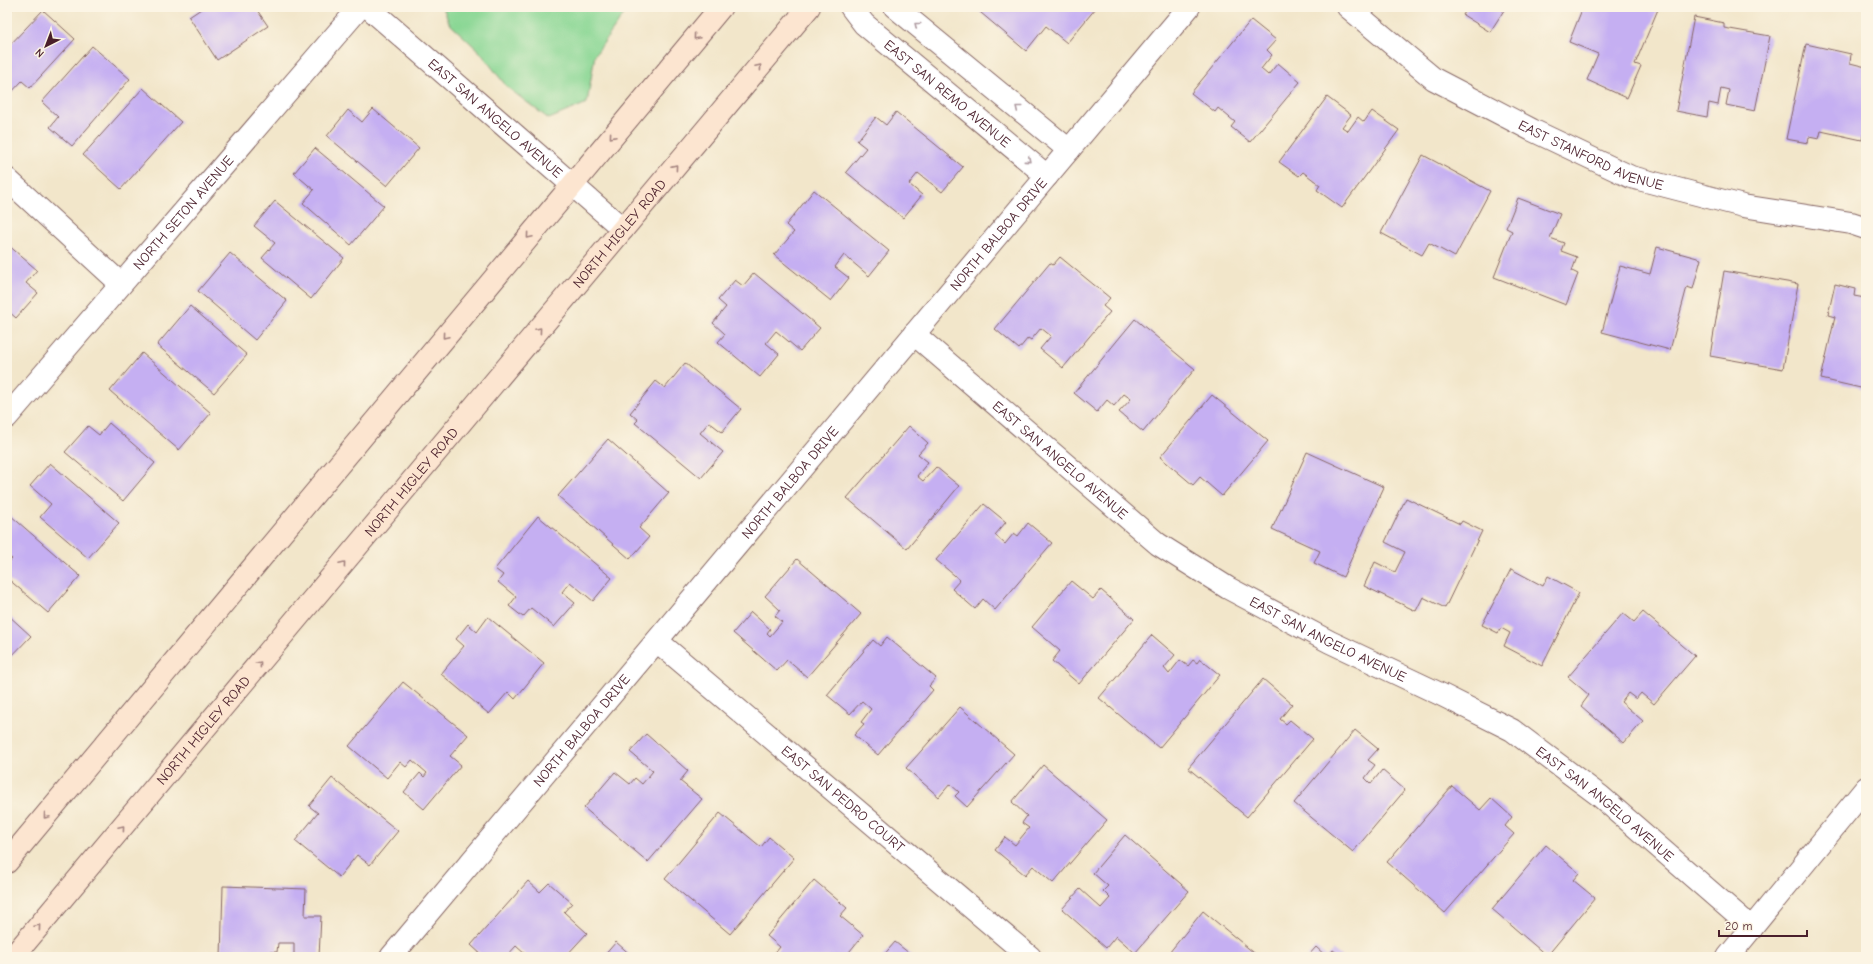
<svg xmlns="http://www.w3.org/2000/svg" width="1873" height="964" font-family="'Comic Neue',sans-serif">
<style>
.green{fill:#8ad794;stroke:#6a7b60}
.building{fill:#c5aff2}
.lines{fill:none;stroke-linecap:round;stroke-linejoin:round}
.minor-casing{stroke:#856563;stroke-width:24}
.secondary-casing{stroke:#856563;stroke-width:24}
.minor{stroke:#fff;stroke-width:22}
.secondary{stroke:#fce5d0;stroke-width:22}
.oneway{stroke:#ae9aa0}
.oneway2{stroke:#a3827e}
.labels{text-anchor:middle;stroke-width:3.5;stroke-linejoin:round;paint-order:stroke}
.street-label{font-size:14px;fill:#4a1f2b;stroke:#fcf5e5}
</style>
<rect width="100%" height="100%" fill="#fcf5e5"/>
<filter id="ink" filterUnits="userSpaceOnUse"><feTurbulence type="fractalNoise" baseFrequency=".025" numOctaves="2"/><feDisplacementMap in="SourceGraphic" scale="8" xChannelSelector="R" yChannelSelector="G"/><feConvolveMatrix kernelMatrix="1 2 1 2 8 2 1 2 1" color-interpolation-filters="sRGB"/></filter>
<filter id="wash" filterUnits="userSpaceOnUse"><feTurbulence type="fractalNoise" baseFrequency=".012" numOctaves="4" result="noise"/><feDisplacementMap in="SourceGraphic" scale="16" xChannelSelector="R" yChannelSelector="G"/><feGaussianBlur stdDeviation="0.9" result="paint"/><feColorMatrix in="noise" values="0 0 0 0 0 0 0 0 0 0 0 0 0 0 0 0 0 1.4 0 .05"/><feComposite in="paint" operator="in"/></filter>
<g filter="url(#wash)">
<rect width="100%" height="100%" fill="#f2e6ca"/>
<!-- green -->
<path class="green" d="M443,7h186l-34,48 -8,48 -38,16 -42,-32 -27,-35 -31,-29z"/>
<g id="blocks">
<!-- building -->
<g class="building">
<path d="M7,7h7l-7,8z"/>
<path d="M204,7h58l-5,3 11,16 -51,34 -28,-43z"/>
<path d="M974,7h121l1,1 -29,35 -21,-17 -20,25z"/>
<path d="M1468,7h38l-16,25 -27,-17z"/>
<path d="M1583,7h76l-24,57 6,2 -14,32 -40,-18 11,-26 -29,-12z"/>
<path d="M43,10l32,29 -45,49 -8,-7 -13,14 -2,-1v-46z"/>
<path d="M1694,17l30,6v5l46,8 -15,75 -29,-6 3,-15 -8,-2 -3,17 -9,-2 -2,14 -31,-6z"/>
<path d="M1251,20l25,20 -9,10 5,5 -11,14 7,6 10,-12 22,19 -50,60 -19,-15 4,-5 -17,-14 -3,4 -24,-19z"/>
<path d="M1806,44l45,10 -1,9 16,4v56l-4,17 -41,-9 -2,8 -10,-2 -1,6 -22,-4z"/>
<path d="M92,46l38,33 -58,67 -22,-19 8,-10 -16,-15z"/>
<path d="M143,88l38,34 -60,67 -38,-34z"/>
<path d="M1327,97l24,18 -9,12 6,4 10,-14 6,5 8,-11 27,19 -57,78 -25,-18 3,-5 -17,-13 -4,4 -20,-14z"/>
<path d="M373,109l46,39 -32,38 -60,-50 21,-26 14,12z"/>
<path d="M896,112l67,55 -21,25 -24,-19 -9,11 13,11 -19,23 -57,-46 20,-24 -9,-7 19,-24 10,8z"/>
<path d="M315,148l69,58 -33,39 -48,-42 11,-13 -20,-17z"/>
<path d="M1423,155l67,36 -35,66 -26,-14 -7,12 -41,-22z"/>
<path d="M814,190l75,61 -20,25 -25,-21 -9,12 14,11 -18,23 -57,-46 20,-23 -8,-7z"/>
<path d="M1518,198l42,16 -10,24 14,5 -3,8 16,6 -5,14 6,3 -12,31 -72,-28 18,-46 -6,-3z"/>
<path d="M275,201l69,57 -33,41 -49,-41 13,-15 -21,-17z"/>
<path d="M7,244l30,26 -11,13 12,10 -22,25 -9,-8z"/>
<path d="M1657,247l44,12 -8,30 -6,-2 -17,63 -68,-18 18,-66 30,8z"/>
<path d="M230,253l57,48 -32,39 -57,-49z"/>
<path d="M1060,257l50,41 -7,8 7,6 -47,56 -23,-19 11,-13 -10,-8 -10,12 -3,-2 -9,11 -24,-20 55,-66 3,2z"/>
<path d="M1724,271l74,13 -15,85 -73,-13z"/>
<path d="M754,273l66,55 -20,23 -24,-20 -10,12 13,11 -19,23 -42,-35 7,-8 -12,-11 13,-16 -8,-7 17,-20 8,6z"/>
<path d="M1835,284l20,5 -1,7 11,2 -4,20 5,1 -1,70 -44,-10 14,-62 -7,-2z"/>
<path d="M190,306l57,49 -33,38 -57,-48z"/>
<path d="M1135,319l60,50 -52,63 -24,-20 12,-13 -7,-5 -10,12 -7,-6 -10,12 -23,-19z"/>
<path d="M142,353l69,60 -32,37 -69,-59z"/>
<path d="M685,363l56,46 -19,23 -13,-10 -9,11 23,19 -22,26 -66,-55 3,-3 -8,-7 26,-32 9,7z"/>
<path d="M1212,395l56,46 -46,55 -22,-19 -7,8 -33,-28z"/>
<path d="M109,423l46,40 -32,38 -58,-49 23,-26 11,9z"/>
<path d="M909,426l19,17 -10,11 10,8 -11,14 6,5 13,-14 23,19 -52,63 -60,-51z"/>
<path d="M608,439l61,54 -30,35 10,9 -19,22 -72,-63z"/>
<path d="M1307,452l77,35 -41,90 -29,-14 6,-12 -48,-22z"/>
<path d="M50,463l69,60 -31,35 -48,-41 11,-13 -21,-18z"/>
<path d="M1406,498l54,26 2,-3 20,10 -37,77 -22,-11 -7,14 -52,-25 11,-24 20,10 10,-20 -20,-10z"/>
<path d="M984,504l22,18 -11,13 10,9 9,-11 4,3 10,-13 24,20 -57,67 -12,-11 -8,10 -23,-20 8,-9 -24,-20z"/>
<path d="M10,515l70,61 -32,37 -41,-35v-14l5,-5 -5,-4v-36z"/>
<path d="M538,516l74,62 -19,23 -23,-19 -8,10 13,11 -21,24 -23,-19 -8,9 -14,-11 7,-9 -18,-15 5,-7 -8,-6z"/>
<path d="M797,559l64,55 -54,63 -20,-17 -10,11 -44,-38 18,-21 19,17 -3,4 3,3 12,-14 -7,-6 5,-6 -15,-14z"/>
<path d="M1511,569l32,17 5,-10 31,17 -37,73 -38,-20 6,-13 -9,-5 -3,5 -16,-8z"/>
<path d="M1071,581l22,18 8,-9 33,29 -55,65 -27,-23 8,-10 -28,-24z"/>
<path d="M1643,612l52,44 -41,48 -13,-11 -5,6 -8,-6 -7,9 22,19 -19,22 -43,-37 8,-11 -21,-18 55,-64 11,9z"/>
<path d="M7,614l24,22 -24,25z"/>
<path d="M488,617l56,46 -29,36 -7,-7 -19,22 -48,-40 23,-28 -8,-7 12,-15 9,8z"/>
<path d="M1152,635l23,20 -11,13 5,6 11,-14 8,6 5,-6 4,3 3,-4 20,16 -61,73 -60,-50z"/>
<path d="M887,637l49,41 -7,8 4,4 -55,65 -24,-20 10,-11 -3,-2 10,-13 -9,-8 -12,13 -23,-19 46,-55 7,6z"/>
<path d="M1263,679l29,25 -12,15 6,5 4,-4 23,19 -66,78 -59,-49z"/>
<path d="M403,682l65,53 -18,21 11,9 -37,44 -20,-17 16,-19 4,4 3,-4 -15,-13 -6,7 -6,-5 -13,16 -38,-32z"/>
<path d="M960,707l54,47 -47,53 -12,-11 4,-4 -9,-8 -11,13 -33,-29z"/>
<path d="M1355,730l23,19 -10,11 7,5 -10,13 6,6 11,-14 23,20 -52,62 -59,-49z"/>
<path d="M646,734l42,37 -8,10 22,18 -54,63 -64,-54 31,-36 15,12 5,-6 7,6 11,-13 -23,-19z"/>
<path d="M1043,765l64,55 -54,63 -20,-17 -8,9 -30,-25 10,-13 10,8 14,-17 -7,-5 5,-7 -15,-14z"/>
<path d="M332,778l66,53 -28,34 -13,-10 -18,22 -44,-36 23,-28 -9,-7z"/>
<path d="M1452,786l28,24 11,-12 21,19 -7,9 9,8 -69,79 -58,-51z"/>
<path d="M720,813l41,34 8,-10 25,21 -64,76 -65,-55z"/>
<path d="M1125,835l64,56 -54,62 -19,-17 -10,12 -44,-39 18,-20 21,19 9,-10 -7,-7 5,-5 -15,-13z"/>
<path d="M1546,845l33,28 -6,7 22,18 -48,58 -55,-47z"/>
<path d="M814,880l33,28 -7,8 23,19 -18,22h-73l8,-10 -13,-11z"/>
<path d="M528,881l12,11 9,-9 23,20 -8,9 23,21 -22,24h-40l1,-2 -10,-9 -10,11h-22l-13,-12z"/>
<path d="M223,886l83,3 -1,27h16l-2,41h-25v-14h-16l-1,9h-7l-1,5h-48z"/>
<path d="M1203,911l56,46h-86l-4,-4z"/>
<path d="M616,942l17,15h-30z"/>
<path d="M895,942l14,11 4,4h-31z"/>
<path d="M1316,947l11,10 6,-7 9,7h-35z"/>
</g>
</g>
</g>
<g filter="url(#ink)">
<use href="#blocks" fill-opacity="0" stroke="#856563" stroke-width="1"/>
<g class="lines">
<defs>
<g id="minor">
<path id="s1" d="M368,7l255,222"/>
<path id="s2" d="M851,7l13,17 183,152"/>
<path d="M895,7l174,143"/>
<path id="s3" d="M1348,7l86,72 98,51 99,47 112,29 108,17 15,5"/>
<path d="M7,179l114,105"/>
<path id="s4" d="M914,334l244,210 70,44 102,54 110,52 72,36 88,66 152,132"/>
<path id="s5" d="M7,417l353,-410"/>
<path id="s6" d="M657,641l373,316"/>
<path id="s7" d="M391,957l798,-950"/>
<path d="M1728,957l138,-169"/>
</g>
<g id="secondary">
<path d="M7,862l714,-855"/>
<path id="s8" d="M13,957l796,-950"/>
</g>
</defs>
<!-- minor casing -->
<use href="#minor" class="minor-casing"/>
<!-- secondary casing -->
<use href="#secondary" class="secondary-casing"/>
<!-- minor -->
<use href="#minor" class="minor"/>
<!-- secondary -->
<use href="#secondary" class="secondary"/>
</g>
<!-- one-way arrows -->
<defs><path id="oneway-chevron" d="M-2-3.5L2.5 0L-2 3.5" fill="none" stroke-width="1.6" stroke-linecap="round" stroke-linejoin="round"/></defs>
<g class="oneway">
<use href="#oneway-chevron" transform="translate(917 25) rotate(-141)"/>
<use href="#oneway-chevron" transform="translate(1018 108) rotate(-141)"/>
<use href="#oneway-chevron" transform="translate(1028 160) rotate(40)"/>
</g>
<g class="oneway2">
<use href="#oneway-chevron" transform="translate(696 37) rotate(130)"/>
<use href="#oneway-chevron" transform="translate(759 67) rotate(-50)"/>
<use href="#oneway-chevron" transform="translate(612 136) rotate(130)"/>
<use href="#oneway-chevron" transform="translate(675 167) rotate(-50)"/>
<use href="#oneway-chevron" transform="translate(529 236) rotate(130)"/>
<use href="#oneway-chevron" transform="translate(539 330) rotate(-50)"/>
<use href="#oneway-chevron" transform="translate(445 336) rotate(130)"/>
<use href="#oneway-chevron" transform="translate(343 564) rotate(-50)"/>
<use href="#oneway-chevron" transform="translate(259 664) rotate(-50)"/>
<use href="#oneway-chevron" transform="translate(46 816) rotate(130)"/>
<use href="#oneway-chevron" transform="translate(122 828) rotate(-50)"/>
<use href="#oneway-chevron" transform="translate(38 927) rotate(-50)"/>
</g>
</g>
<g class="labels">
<!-- street labels -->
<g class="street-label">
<text dy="5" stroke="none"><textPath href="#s2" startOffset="130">EAST SAN REMO AVENUE</textPath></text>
<text dy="5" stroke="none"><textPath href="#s1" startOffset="169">EAST SAN ANGELO AVENUE</textPath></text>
<text dy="5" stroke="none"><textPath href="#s3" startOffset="287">EAST STANFORD AVENUE</textPath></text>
<text dy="5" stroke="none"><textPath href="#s5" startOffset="270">NORTH SETON AVENUE</textPath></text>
<text dy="5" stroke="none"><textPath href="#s8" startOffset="944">NORTH HIGLEY ROAD</textPath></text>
<text dy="5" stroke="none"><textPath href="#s7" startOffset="944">NORTH BALBOA DRIVE</textPath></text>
<text dy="5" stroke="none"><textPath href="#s4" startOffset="193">EAST SAN ANGELO AVENUE</textPath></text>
<text dy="5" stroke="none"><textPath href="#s8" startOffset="620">NORTH HIGLEY ROAD</textPath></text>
<text dy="5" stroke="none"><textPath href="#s7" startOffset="620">NORTH BALBOA DRIVE</textPath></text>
<text dy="5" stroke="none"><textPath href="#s4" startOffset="517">EAST SAN ANGELO AVENUE</textPath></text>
<text dy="5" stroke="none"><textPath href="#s8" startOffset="296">NORTH HIGLEY ROAD</textPath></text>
<text dy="5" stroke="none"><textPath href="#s7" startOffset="296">NORTH BALBOA DRIVE</textPath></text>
<text dy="5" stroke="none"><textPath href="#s6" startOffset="244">EAST SAN PEDRO COURT</textPath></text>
<text dy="5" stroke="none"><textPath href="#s4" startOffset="841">EAST SAN ANGELO AVENUE</textPath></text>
</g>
</g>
<!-- margin -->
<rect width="1873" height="964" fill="none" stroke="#fcf5e5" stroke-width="24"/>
<!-- north arrow -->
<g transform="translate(46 46) rotate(222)" stroke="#fcf5e5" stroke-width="3" paint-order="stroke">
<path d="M0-3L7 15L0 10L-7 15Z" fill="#4a1f2b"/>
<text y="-6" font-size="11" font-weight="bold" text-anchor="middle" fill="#4a1f2b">N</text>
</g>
<!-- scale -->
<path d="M1719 930v6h88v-6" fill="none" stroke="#4a1f2b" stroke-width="2"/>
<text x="1725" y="930" font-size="12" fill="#4a1f2b" stroke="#fcf5e5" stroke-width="3" paint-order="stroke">20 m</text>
</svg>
